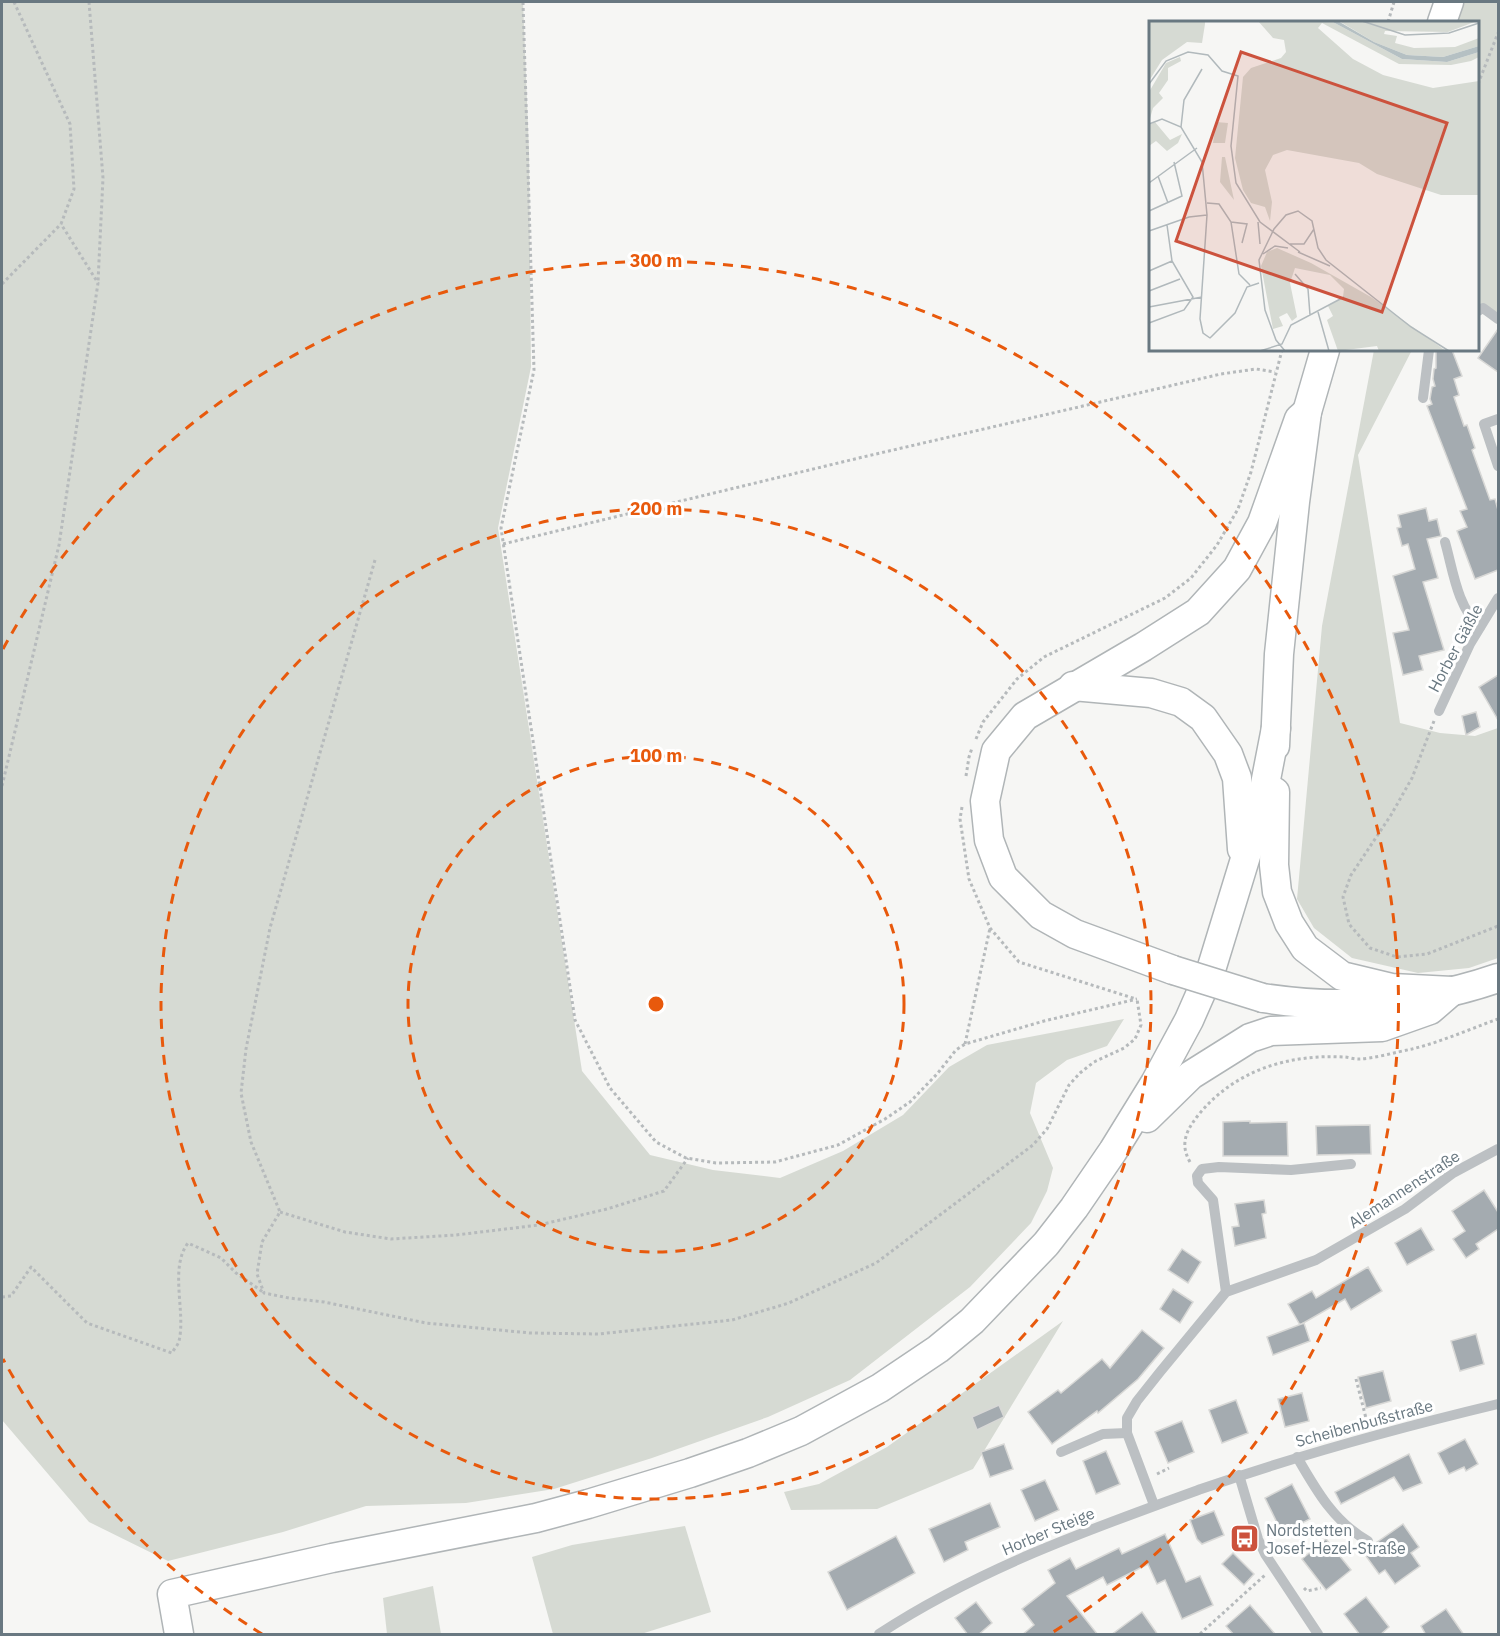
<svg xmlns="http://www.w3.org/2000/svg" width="1500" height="1636" font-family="'IBM Plex Sans',sans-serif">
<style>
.green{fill:#d6dad3}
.building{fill:#a4abb0;stroke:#d8d8d6;stroke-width:1.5}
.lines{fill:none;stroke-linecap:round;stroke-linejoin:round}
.major-casing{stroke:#b0b5b7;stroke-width:31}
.path{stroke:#b6babc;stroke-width:3;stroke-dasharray:3 3;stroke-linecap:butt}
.minor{stroke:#bcc0c3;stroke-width:10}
.major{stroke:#fff;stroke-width:28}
.major-bridge-casing{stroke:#b0b5b7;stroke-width:31;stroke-linecap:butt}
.major-bridge{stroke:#fff;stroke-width:28}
.ring{fill:none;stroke:#e8590c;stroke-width:3;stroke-dasharray:10 8}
.labels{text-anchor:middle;stroke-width:6;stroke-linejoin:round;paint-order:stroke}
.street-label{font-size:16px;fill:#697881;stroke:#fff}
.poi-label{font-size:16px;fill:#697881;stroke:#fff;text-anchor:start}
.inset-road{fill:none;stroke:#b1b9bc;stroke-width:1.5}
.view{fill:#cc523d;fill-opacity:0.15;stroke:#cc523d;stroke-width:3}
.inset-edge{fill:none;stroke:#697881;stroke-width:3}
.centre{fill:#e8590c;stroke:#fff;stroke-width:3}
.ring-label{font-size:18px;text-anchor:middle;font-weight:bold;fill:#e8590c;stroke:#fff;stroke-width:6;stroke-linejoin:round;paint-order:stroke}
</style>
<rect width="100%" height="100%" fill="#f6f6f4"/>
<!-- green -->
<g class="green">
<path d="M2,2h521l6,149 2,216 -33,161 84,543 68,84 63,15 67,8 63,-27 60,-36 46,-48 38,-22 137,-26 -17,27 -40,14 -31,23 -6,30 23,55 -6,23 -16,32 -61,64 -120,93 -82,37 -116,41 -98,31 -88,14 -100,3 -83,26 -115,29 -79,-39 -87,-102z"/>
<path d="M1454,2h44v321l-20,-12v-289h-31z"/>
<path d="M1374,350h38l-54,105 42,268 40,10 35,3 23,-8v230l-29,10 -51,5 -66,-15 -38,-30 -17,-29 25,-273z"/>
<path d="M1063,1321l-90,148 -96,40 -86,1 -7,-18 35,-8 68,-37z"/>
<path d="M685,1526l26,86 -70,22h-88l-21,-77 40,-12z"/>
<path d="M433,1586l8,48h-54l-4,-36z"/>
</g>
<!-- building -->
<g class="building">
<path d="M1498,329v43l-20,-14z"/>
<path d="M1436,350h16l10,26 -8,3 5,16 -5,2 10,29 3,-1 8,23 -3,2 18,50 5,-1 3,11v60l-23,9 -18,-48 10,-4 -7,-16 7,-2 -40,-103 5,-2 -2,-5 2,-12 3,-1 -2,-7 1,-10 2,-1z"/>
<path d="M1426,508l3,13 8,-2 4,17 -14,3 11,39 -15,4 21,68 -25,6 4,14 -20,5 -10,-42 16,-3 -16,-54 22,-7 -7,-25 -6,2 -5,-18 4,-1 -3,-12z"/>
<path d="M1498,675v45l-19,-33z"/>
<path d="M1476,712l4,15 -14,8 -4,-19z"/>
<path d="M1250,1121v2l37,-1 1,34h-65v-34z"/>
<path d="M1370,1125l1,29 -54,1 -1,-29z"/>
<path d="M1484,1190l14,22v17l-22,15 3,5 -13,9 -13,-19 12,-8 -13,-20z"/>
<path d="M1264,1200l2,13 -4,1 4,24 -31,8 -3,-19 7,-1 -4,-22z"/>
<path d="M1421,1228l13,22 -27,15 -12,-22z"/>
<path d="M1182,1249l19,13 -13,21 -20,-13z"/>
<path d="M1368,1267l14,24 -31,19 -6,-11 -45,26 -12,-21 24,-13 4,7z"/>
<path d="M1173,1289l20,13 -13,21 -20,-14z"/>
<path d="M1304,1323l6,18 -37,14 -6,-18z"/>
<path d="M1142,1330l22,18 -26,31 -40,34 -1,-2 -45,33 -24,-32 30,-22 3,3 41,-34 8,9z"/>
<path d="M1476,1334l8,30 -24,7 -9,-30z"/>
<path d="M1383,1371l8,30 -25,7 -8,-31z"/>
<path d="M1302,1393l7,28 -24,6 -7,-28z"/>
<path d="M1236,1400l12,33 -26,10 -13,-33z"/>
<path d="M999,1405l5,12 -27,13 -5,-13z"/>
<path d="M1182,1421l12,31 -26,11 -13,-31z"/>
<path d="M1465,1439l13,25 -12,7 -2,-4 -15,7 -11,-21z"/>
<path d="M1004,1444l9,25 -23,8 -9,-25z"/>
<path d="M1106,1451l14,33 -24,10 -13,-33z"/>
<path d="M1409,1454l13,29 -19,8 -9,-14 -53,27 -6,-12z"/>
<path d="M1045,1480l14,30 -24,11 -14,-31z"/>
<path d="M1292,1484l18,35 -28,14 -17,-35z"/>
<path d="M990,1503l10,24 -35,15 3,8 -24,12 -15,-33z"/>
<path d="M1214,1511l10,24 -22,9 -5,-5 -7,-19z"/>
<path d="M1403,1524l16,23 -8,6 9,13 -25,18 -10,-14 -6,4 -16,-22z"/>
<path d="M1165,1534l21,48 14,-6 13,29 -31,14 -17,-39 -8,4 -9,-20 -41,21 -4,-8 -36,19 31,39h-76l12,-10 -12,-16 33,-26 -7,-13 22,-12 6,11 43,-21 3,6z"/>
<path d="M896,1536l19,37 -68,37 -19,-38z"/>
<path d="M1326,1539l25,31 -25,20 -24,-31z"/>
<path d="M1233,1553l21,21 -10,11 -22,-21z"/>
<path d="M1366,1597l23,30 -9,8h-20l-16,-21z"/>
<path d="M976,1602l16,21 -14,12h-10l-13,-17z"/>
<path d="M1250,1605l26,30h-42l-8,-9z"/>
<path d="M1446,1609l18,26h-38l-5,-9z"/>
<path d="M1142,1612l16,23h-47z"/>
</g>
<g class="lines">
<defs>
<g id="major">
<path d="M1442,22l7,-20"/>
<path d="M1073,686l78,7 30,9 22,16 25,36 9,24 5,71"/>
<path d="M1275,746l4,-92 16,-152 12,-90 18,-62"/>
<path d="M1275,792l-1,73 3,27 12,31 16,25 37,28 50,12 60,3"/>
<path d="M1173,970l-98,-36 -34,-19 -38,-38 -14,-37 -4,-39 11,-50 29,-35 118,-69 55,-35 39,-43 25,-46 37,-104 8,-7"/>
<path d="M1263,998c79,12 160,6 235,-20"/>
<path d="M1147,1118l44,-43 59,-37 21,-7 111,-4 48,-17 22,-19"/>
<path d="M179,1634l-7,-40 160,-36 204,-40 52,-14 102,-31 58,-20 53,-22 79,-43 58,-39 34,-28 74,-77 28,-36 39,-57 42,-68 34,-63 22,-50 49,-160 16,-82"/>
</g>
</defs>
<!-- major casing -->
<use href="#major" class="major-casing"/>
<!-- path -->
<g class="path">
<path d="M89,2l14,176 -5,104"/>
<path d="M523,2l11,368 -33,158 74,492 35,68 46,54 30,16 30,5 59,-1 63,-17 47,-26 25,-17 27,-28 19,-24 9,-6 79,-23 93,-22"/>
<path d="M1388,22l6,-20"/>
<path d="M1478,84l20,-51"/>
<path d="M2,284l59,-60 13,-35 -4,-65 -56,-122"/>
<path d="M503,544l360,-87 358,-83 35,-5 19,3"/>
<path d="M375,560l-105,368 -24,121 -5,44 10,49 29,70 -18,30 -5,32 7,19 25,5 35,4 102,21 104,10 68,1 134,-14 57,-17 87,-40 157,-118 14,-16 22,-44 11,-12 14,-11 30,-14 11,-9 6,-14 -4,-26"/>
<path d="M1434,721l-22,57 -21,37 -40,60 -8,22 6,27 21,24 27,9 30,-3 71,-28"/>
<path d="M976,739l7,-17 34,-43 27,-22 121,-59 26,-20 26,-33 21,-36 13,-37 31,-122"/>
<path d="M966,776l3,-19 3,-9"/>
<path d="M2,786l57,-241 39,-262 -37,-59"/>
<path d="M962,807l-2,12 9,60 21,49 29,34 117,37"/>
<path d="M965,1044l25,-116"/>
<path d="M1190,1162c-11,-19 -3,-33 10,-49 36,-43 89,-59 144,-56 4,0 9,2 14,2 15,0 38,-7 54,-10 29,-7 58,-20 86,-30"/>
<path d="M280,1212l65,20 46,7 65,-4 83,-10 68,-16 57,-18 24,-33"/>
<path d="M2,1297l9,-1 20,-29 56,56 85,30c2,-4 6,-8 7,-12 7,-29 -10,-73 9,-98l33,15 15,15 27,19"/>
<path d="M1356,1379l12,47"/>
<path d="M1157,1474l12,-6"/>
<path d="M1304,1588l3,3 14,-3"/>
<path d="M1200,1634l65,-59"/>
</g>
<!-- minor -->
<g class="minor">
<path d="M1478,311l5,-3 15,11"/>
<path d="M1423,398l6,-48"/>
<path d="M1498,419l-14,5 14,42"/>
<path d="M1445,542c8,28 12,65 35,85"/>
<path d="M1439,711l31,-67 28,-46"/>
<path d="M1226,1292l-13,-92 -15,-17 -1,-7 5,-7 17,-2 72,3 60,-6"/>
<path d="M1061,1452l42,-18 24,-1"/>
<path d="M1297,1457c19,33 37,65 71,84"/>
<path d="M1239,1475l19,64 7,15 53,80"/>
<path d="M1154,1505l-27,-72v-15l10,-17 23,-29 66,-80 90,-32 89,-51 48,-36 45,-24"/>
<path d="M879,1634c99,-65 211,-105 322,-145 98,-34 197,-61 297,-85"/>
</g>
<!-- major -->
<use href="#major" class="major"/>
<defs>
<path id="major-bridge" d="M1173,970l90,28"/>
</defs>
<!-- major-bridge casing -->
<use href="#major-bridge" class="major-bridge-casing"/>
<!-- major-bridge -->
<use href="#major-bridge" class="major-bridge"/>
</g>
<!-- distance rings -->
<g class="ring">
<circle cx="656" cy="1004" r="248"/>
<circle cx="656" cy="1004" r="495"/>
<path d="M262 1634A743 743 0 0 1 3 1359M3 649A743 743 0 1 1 1050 1634"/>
</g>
<!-- icons -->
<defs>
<symbol id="bus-square" viewBox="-11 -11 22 22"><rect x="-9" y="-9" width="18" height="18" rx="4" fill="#cc523d" stroke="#fff"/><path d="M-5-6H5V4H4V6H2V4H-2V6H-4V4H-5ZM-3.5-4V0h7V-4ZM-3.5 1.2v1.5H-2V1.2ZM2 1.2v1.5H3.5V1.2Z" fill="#fff"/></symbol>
</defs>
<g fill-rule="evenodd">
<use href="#bus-square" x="1228" y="1522" width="33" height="33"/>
</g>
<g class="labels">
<!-- street labels -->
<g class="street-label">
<text transform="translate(1455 648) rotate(-62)" y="6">Horber Gäßle</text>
<text transform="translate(1404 1189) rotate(-33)" y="6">Alemannenstraße</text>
<text transform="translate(1364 1423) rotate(-15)" y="6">Scheibenbußstraße</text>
<text transform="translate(1048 1531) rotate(-23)" y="6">Horber Steige</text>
</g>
<!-- poi labels -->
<g class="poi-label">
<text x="1266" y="1536">Nordstetten<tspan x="1266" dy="18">Josef-Hezel-Straße</tspan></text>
</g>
</g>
<!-- overview -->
<g transform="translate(1149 21)">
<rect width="330" height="330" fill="#f6f6f4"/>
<path d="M0,0h56v3l-3,19 -15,-1 -25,18 -13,21zM109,0h73l71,38 45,3 32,-10v5l-8,4 -20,4 -52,-1 -77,-41 -4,5 35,31 30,16 50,13 46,-7v114h-38l-64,-21 -18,-11 -72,-13 -14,5 -8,15 7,32 -2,19 -5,-14 -14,-4 -8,-13 -8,-32 8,-81 8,-9 30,-10 5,-6 -2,-12 -11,-2zM190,0h138l-29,11 -63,-1 -1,3 13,2 -2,7 19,5 41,-1 24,-9v8l-36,11 -36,-2 -33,-13zM31,36l1,4 -13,7v12l-9,13 4,5 -10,10 -4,14v-30l17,-29zM6,101l15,18 12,-6 -4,9 -11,8 -11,-10 -7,5v-21zM67,101l12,1 -3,20h-12zM73,136h3l9,43 -14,-18zM128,227l34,15 60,34 75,54h-67l-2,-5 -39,5 -11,-31 6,-4 -5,-10 15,-9 1,-8 -14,-14 -35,-7 -5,15 7,34 -5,4 -5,-8 -8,4 4,9 -10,3 -12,-63 6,-14z" fill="#d6dad3"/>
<path d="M182,0h7l36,21 33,13 36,2 36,-11v6l-32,10 -45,-3z" fill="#b5c0c3"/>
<path class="inset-road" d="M213,0l43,14 44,-2 30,-10M0,63l17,-23 22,-9 20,3 14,16 16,5 -7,70 5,37 24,39 40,30M0,103l13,-5 19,8 21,35 5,53 -7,104 3,14 7,5M32,106l3,-27 18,-31M9,155l10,27M0,162l48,-35M58,182l12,1 12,18 8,52 11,11M0,190l33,-15 -8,-34M82,201l16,2 -5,19M109,201l2,22M0,210l40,-14 18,-2M141,223h14l10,-15M149,231l32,14M114,233l12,-8 13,2M0,250l23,-10M146,253l13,15 2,26M0,270l31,-12M0,286l53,-10M169,291l11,39M0,302l35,-13 9,-13 -21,-36 -5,-36M61,317l25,-25 12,-26 12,-4M111,330l22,-7 9,-19 53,-28M136,330l-9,-11 -11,-30 -6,-50 15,-31 12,-14 12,-4 14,10 6,27 8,12 85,67 38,24"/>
<path class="view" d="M92,31l206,71 -65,189 -206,-71z"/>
<rect width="330" height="330" class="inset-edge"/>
</g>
<circle cx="656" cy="1004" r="9" class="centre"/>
<g class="ring-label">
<text x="656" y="267">300 m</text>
<text x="656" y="515">200 m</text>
<text x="656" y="762">100 m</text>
</g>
<!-- border -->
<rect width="1500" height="1636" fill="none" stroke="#697881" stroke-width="6"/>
</svg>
